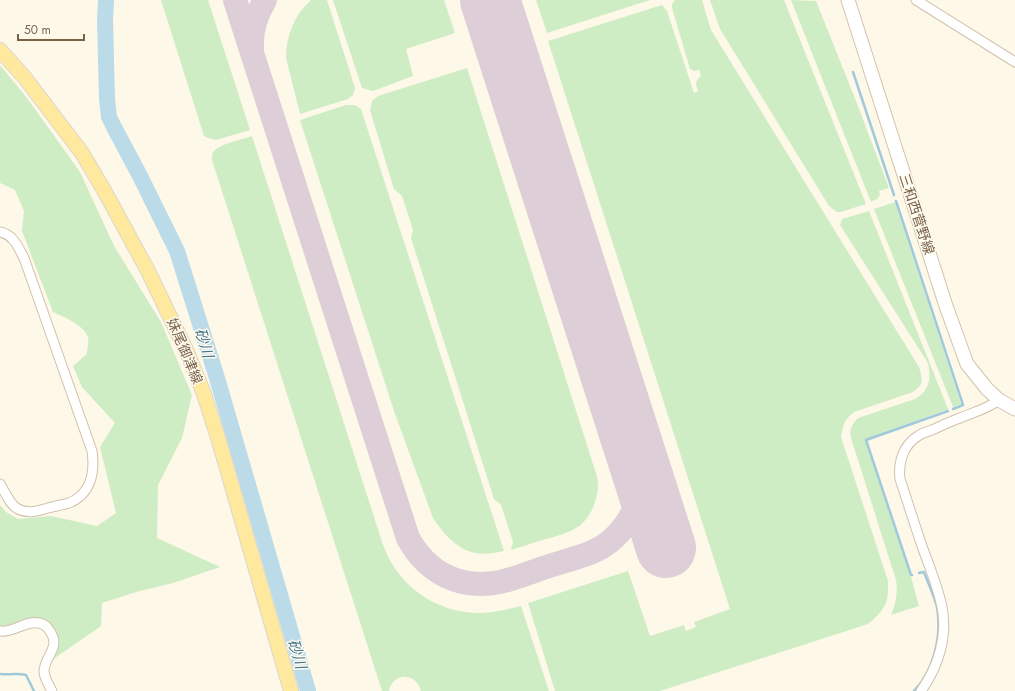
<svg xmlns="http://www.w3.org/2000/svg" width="1015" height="691" font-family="Jost,'Noto Sans JP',sans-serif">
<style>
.green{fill:#cfedc5}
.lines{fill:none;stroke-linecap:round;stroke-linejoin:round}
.stream{stroke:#a0c9db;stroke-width:2.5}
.river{stroke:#bbdbe9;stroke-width:16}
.taxiway{stroke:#ddced8;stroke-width:24}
.runway{stroke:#ddced8;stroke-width:60}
.minor-casing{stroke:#d1c1ac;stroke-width:11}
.secondary-casing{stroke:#d4c3aa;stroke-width:15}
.primary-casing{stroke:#dcd6d0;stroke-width:16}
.minor{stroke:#fff;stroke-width:9}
.secondary{stroke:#fff;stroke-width:13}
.primary{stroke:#ffe99e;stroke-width:14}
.labels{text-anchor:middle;stroke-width:3;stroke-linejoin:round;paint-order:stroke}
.street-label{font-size:14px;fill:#7a624a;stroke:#fffbef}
.water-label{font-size:15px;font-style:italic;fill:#41768e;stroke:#fffbef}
</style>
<rect width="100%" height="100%" fill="#fdf8e8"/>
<!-- green -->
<g class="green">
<path d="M161,0h47l42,130 -34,10 -5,-1 -7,-3z"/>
<path d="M311,0h16l28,88 -2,7 -5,4 -48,15 -14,-56c0,-22 8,-43 25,-58z"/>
<path d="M333,0h111l11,33 -49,16 7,27 -40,15 -11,-3z"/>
<path d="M536,0h114l-103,33z"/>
<path d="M675,0h27l9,30 208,337c4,13 5,17 -6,25l-59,20c-10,8 -11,13 -13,25l47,144c1,22 -3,29 -20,43l-208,67h-105l-27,-88 100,-32 22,65 34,-11 2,6 10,-4 -2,-5 36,-13 -182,-568 114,-36 5,6 27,82 4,-2 -2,-6 1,-5 4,-4 -2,-6 -5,1 -4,-2 -18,-61v-4z"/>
<path d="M710,0h74l82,204 -25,8h-4l-8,-6 -109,-177z"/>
<path d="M791,0l25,1 40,100 33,87 -10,3 1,4 -3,4 -6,3z"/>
<path d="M0,65l27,33 53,74 34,74 47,76 31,73 -10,43 -24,47 -1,53 63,29 -47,16 -37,9 -34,11 -1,23 -49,34 4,-14 -14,-25 -42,8v-124l6,7 12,7 33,-3 46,10 19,-13 -16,-66 15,-24 -33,-36 -9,-21 14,-12c0,-5 2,-11 1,-16 -2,-12 -24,-21 -35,-26l-31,-81 2,-20 -9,-21 -15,-7z"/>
<path d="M467,68l126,396c6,17 7,24 1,41 -9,24 -26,28 -48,34 -12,4 -23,7 -35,11l2,-8 -12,-37 -7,-6 -83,-261 2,-8 -11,-34 -8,-7 -24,-79 2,-9 6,-5z"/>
<path d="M346,105h9l6,4 143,442c-9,2 -19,4 -28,2 -19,-3 -33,-20 -43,-35l-38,-104 -95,-294z"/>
<path d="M252,136l130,406c3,7 5,14 9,20 18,32 54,52 90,51 13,0 27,-4 40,-7l28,85h-128c-5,-19 -28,-19 -32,0h-7l-170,-531c0,-3 0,-7 2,-9 6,-7 29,-12 38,-15z"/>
<path d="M895,202l66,202 -8,3 -79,-198z"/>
<path d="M869,211l79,198 -83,31 45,136 1,1 8,29 -28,9c5,-12 7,-22 5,-35l-45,-142c-2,-8 1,-14 7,-20l57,-19c15,-9 16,-20 13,-36l-88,-138 2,-6z"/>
</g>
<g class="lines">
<!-- stream -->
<g class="stream">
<path d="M853,72l41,123"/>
<path d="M896,201l67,204 -10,4"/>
<path d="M912,575h-1l-45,-135 82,-29"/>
<path d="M0,674c9,1 17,-1 26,1l8,16"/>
<path d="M914,691c20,-20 28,-56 23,-84 -3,-12 -9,-24 -13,-35l-5,1"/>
</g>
<!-- river -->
<path class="river" d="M106,0l-1,20 2,79 2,18 6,12 25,47 37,75 40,127 91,313"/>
<!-- taxiway -->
<g class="taxiway">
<path d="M235,0l173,538c19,35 52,52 92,44 14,-3 29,-9 43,-14 15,-5 31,-9 47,-15 31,-12 49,-43 53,-76"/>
<path d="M252,48c-1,-17 4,-33 13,-48"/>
</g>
<!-- runway -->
<path class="runway" d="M490,0l176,548"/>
<defs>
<g id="minor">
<path d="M916,0l99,62"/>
<path d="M0,232c14,3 18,15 24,26l68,193c3,21 -1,43 -23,52 -7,2 -14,3 -21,5 -10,3 -20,6 -30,1 -8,-4 -13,-17 -18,-25"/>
<path d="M0,631c14,2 25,-11 39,-8 5,1 8,3 10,7 13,17 -4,25 -5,41 0,7 5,14 8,20"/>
<path d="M921,691c17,-24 27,-54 21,-84 -4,-20 -12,-39 -19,-58 -8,-23 -15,-46 -23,-70 -2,-16 3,-34 18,-43 4,-3 9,-4 14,-6 9,-4 19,-9 28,-12 14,-6 27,-9 39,-18"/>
</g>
<path id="secondary" d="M848,0l98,306 21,58 20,25 12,11 16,9"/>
<path id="primary" d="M0,50l25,28 57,75 23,39 43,79 39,81 17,42 15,47 72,250"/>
</defs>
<!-- minor casing -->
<use href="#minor" class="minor-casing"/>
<!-- secondary casing -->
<use href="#secondary" class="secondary-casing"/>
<!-- primary casing -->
<use href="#primary" class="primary-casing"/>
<!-- minor -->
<use href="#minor" class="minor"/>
<!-- secondary -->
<use href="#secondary" class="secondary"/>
<!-- primary -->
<use href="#primary" class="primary"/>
</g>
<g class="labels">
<!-- street labels -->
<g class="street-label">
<text transform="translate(917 214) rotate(72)" y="5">三和西菅野線</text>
<text transform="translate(185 351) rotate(67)" y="5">妹尾御津線</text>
</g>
<!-- water labels -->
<g class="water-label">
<text transform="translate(204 343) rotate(73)" y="5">砂川</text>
<text transform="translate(297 654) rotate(73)" y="5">砂川</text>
</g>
</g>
<!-- scale -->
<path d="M18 34v6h66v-6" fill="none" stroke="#7a624a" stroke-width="2"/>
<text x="24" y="34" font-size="12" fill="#7a624a" stroke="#fffbef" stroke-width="3" paint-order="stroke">50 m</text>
</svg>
